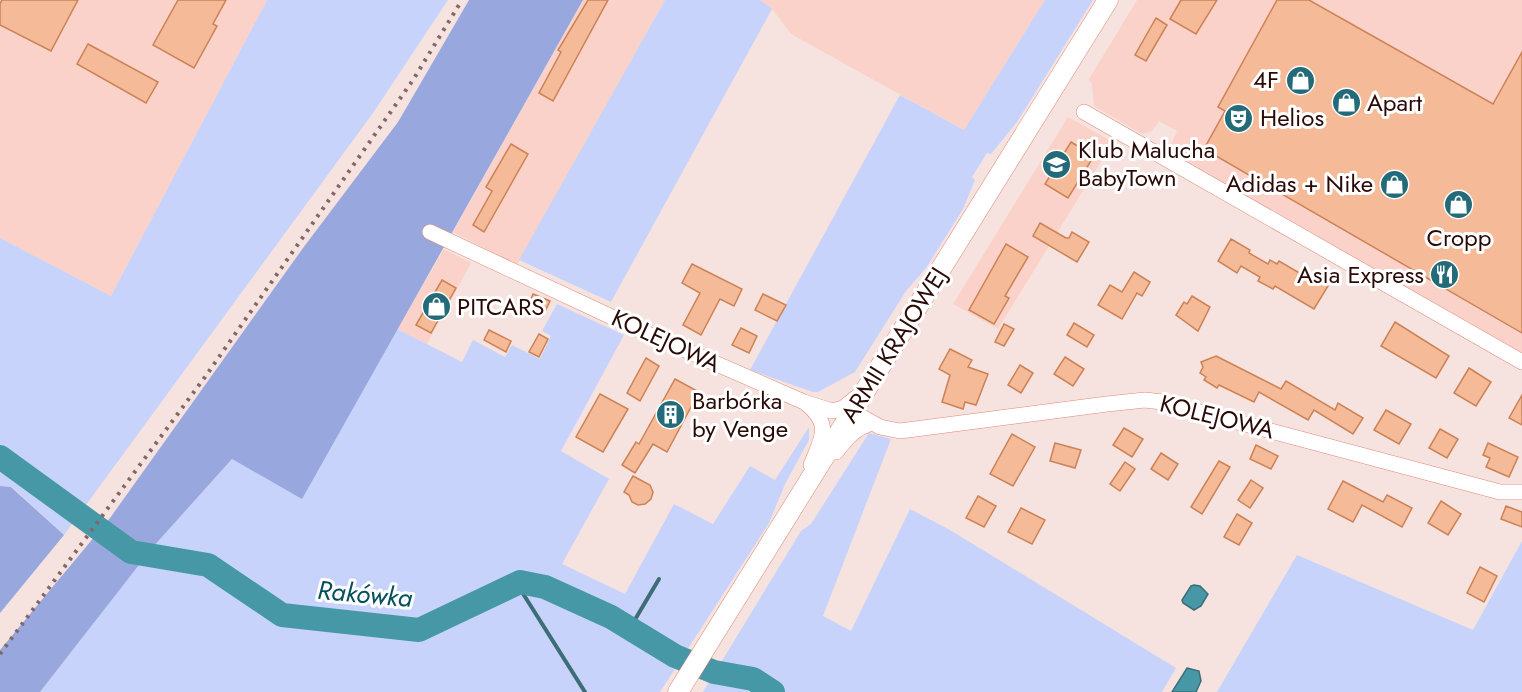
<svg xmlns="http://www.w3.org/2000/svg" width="1522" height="692" font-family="Jost,sans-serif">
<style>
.built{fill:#fad2c9}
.green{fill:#c7d3fa}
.forest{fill:#98a8df}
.water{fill:#4698a7;stroke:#3e6d77;stroke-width:1.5}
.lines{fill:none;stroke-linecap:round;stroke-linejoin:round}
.stream{stroke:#3e6d77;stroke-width:4}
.river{stroke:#4698a7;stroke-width:24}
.building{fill:#f5ba98;stroke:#cc8255;stroke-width:1.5}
.minor-casing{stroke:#de8877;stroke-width:16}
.tertiary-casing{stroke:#de8877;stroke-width:21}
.minor{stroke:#fff;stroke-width:15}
.tertiary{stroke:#fff;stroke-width:20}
.rail{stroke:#826864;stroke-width:4;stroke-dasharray:3 6;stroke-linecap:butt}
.labels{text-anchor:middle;stroke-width:6;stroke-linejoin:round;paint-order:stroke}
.poi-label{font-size:24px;fill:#2a0a06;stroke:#fff;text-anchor:start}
.street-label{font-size:24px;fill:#2a0a06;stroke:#fff}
.water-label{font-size:26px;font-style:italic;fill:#034f5b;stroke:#fff}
</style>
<rect width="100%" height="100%" fill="#f6e3df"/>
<!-- built -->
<g class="built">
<path d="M0,0h267l-156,296 -111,-58z"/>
<path d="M583,0h82l-148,265 -64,-33z"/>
<path d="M760,0h285l-81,130 -173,-96 -19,-25z"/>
<path d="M1137,0h385v355l-348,-202 -3,-9 6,-13 -18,-10 -7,10 -10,3 -48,-28 -2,-22 -3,-5z"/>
<path d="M1068,117l45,25 -115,187 -45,-25z"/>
<path d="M444,249l27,14 -44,81 -30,-15z"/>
</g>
<!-- green -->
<g class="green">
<path d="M267,0h181l-75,113 -309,422 -52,-48 -12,-1v-248l111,58z"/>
<path d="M665,0h95l12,9 -161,293 -92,-42z"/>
<path d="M1045,0h48l-76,122 -26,32 -4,-1 -15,24 3,3 -12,29 -37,59 -20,23 -51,81 -37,20h-5l-63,-22 150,-275 64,35z"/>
<path d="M557,304l67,31 -63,116 48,28 -47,85 63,30 49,-90 39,20 37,-58 25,14 34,-53v13l-24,44 -16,39 -109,169h-620l113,-145 79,-88 70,39 95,-169 65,33 11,-22 32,17 7,-12 28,14 11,-23 -9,-5z"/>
<path d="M869,433l22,6 -68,177 28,15 59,-122 40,21 226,138 -14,24h-459l98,-161 10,-7z"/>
<path d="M1522,541v151h-305l80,-137 176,75z"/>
</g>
<!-- forest -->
<g class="forest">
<path d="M469,0h114l-281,499 -70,-40 -79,88 -113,145h-40v-42l110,-132 193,-270 95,-126z"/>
<path d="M0,486l11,1 53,48 -64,78z"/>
</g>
<!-- water -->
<g class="water">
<path d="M1194,585l6,1 8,8 -7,12 -7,4 -11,-7 -1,-3 9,-14z"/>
<path d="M1187,668l12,3 2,10 -5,11h-24z"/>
</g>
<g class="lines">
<!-- stream -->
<g class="stream">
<path d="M520,582l2,10 63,100"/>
<path d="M630,628l29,-49"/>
</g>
<!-- river -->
<path class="river" d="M0,457l131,95 77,13 74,50 137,15 101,-48 25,5 66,30 64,39 39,16 39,7 20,13"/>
</g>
<!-- building -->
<g class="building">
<path d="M2,0h76l-27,51 -51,-26v-21z"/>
<path d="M178,0h48l-13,24 4,2 -23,42 -41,-23z"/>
<path d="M588,0h20l-55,101 -14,-8 22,-41 -3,-2z"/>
<path d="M1181,0h36l-21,34 -26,-15z"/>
<path d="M1277,0h32l184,104 29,-52v281l-318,-184 21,-38 -7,-4z"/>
<path d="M1156,18l11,7 -21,36 -11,-6z"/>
<path d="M88,44l70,38 -12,21 -69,-39z"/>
<path d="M1071,142l23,14 -26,42 -23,-14z"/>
<path d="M511,144l17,10 -44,78 -11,-7 19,-34 -6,-4z"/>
<path d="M1040,223l26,15h3l3,-6 17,10 -12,20 -44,-26z"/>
<path d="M1231,239l19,11 -1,3 19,11 2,-4 7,4 2,-3 22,13 2,-3 25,15 -14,23 -39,-23 -2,3 -15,-8 2,-4 -19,-11 -4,7 -19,-12z"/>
<path d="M1006,244l22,13 -23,39 4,2 -15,26 -25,-14z"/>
<path d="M692,264l50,25 -8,17 -14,-7 -19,36 -18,-10 17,-32 -18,-10z"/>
<path d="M1134,272l16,10 -8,14 -5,-3 -15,26 -24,-14 12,-20 12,7z"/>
<path d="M442,280l14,8 -25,45 -15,-8z"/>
<path d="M533,294l17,7 -7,15 -16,-7z"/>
<path d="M763,294l23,11 -9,16 -22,-11z"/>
<path d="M1192,296l18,11 -12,24 -22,-16 8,-13 3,2z"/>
<path d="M1395,322l54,34 -13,22 -55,-32z"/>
<path d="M1074,323l20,12 -7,12 -20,-12z"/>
<path d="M1004,324l10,5 -10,17 -9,-4z"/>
<path d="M741,328l16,8 -8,17 -17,-8z"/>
<path d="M489,330l22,11 -5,11 -22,-12z"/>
<path d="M539,334l9,5 -9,18 -10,-5z"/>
<path d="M950,349l22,11 -4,7 20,7 -12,31 -11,-3 -2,7 -21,-7 8,-27 -11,-6z"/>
<path d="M1216,356l65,33 5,-8 49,29 3,-7 25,15 -10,16 -39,-24 -6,10 -49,-28 -5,10 -35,-17 -2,3 -13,-8 2,-3 -6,-4 3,-6 -2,-5z"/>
<path d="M1065,357l19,12 -11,17 -19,-12z"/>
<path d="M646,358l13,8 -19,35 -13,-8z"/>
<path d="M1020,365l13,8 -12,20 -13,-8z"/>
<path d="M1469,368l22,14 -15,24 -22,-13z"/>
<path d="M675,379l24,13 -32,60 -14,-8 -18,29 -13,-8 14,-23 3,2z"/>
<path d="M600,394l28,15 -25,43 -27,-15z"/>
<path d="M1522,395v30l-13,-7z"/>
<path d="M1386,410l25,14 -12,20 -25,-14z"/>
<path d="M1124,428l19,11 -11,18 -19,-12z"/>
<path d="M1440,429l18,10 -11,19 -18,-10z"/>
<path d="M1012,434l23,13 -22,39 -23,-12z"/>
<path d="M1055,443l26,7 -6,18 -25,-7z"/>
<path d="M1488,443l30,14 -9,20 -23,-10 4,-9 -7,-3z"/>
<path d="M1256,445l22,11 -7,13 -21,-10z"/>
<path d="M1161,453l17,11 -10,16 -17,-11z"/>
<path d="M1219,461l11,6 -28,47 -11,-7z"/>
<path d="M1125,462l10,7 -15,22 -10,-7z"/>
<path d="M633,476l17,9 3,7 -2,7 -6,5 -7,1 -6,-3 -3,-7 -5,-3z"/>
<path d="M1251,480l12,8 -13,20 -12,-8z"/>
<path d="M1343,481l40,21 4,-7 25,13 -10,19 -40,-22 -9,17 -25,-13z"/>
<path d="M978,496l18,10 -12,21 -18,-9z"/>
<path d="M1441,501l20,13 -13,21 -20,-12z"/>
<path d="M1506,506l16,6v15l-21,-8z"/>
<path d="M1021,508l24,12 -13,24 -24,-12z"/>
<path d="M1237,514l15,9 -13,22 -15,-8z"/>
<path d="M1480,567l17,9 -13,26 -17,-9z"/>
</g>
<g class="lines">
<defs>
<g id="minor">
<path d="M1084,112l438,250"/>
<path d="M430,232l216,101 158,69 28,9 11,-3 15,-12"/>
<path d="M807,404c25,21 15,34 4,61"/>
<path d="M853,412l27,15 20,4 207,-27 38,-4 17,2 338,90h22"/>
<path d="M836,452c11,-14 19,-24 36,-29"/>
</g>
<path id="tertiary" d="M678,692l430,-692"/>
</defs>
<!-- minor casing -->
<use href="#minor" class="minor-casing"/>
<!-- tertiary casing -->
<use href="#tertiary" class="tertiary-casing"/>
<!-- minor -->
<use href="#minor" class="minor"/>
<!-- tertiary -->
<use href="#tertiary" class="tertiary"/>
<!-- rail -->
<path class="rail" d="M0,654l205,-277 208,-297 49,-80"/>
</g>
<!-- icons -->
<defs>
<symbol id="shop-disc" viewBox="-11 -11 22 22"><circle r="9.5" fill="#236b78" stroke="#fff"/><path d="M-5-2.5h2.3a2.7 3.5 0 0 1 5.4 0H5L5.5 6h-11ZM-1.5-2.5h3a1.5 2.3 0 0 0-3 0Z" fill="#fff"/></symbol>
<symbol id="theatre-disc" viewBox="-11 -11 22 22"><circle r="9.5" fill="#236b78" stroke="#fff"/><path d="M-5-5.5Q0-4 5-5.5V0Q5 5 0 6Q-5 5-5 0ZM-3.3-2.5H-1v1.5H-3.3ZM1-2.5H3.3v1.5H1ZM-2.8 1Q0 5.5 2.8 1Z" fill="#fff"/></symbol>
<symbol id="school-disc" viewBox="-11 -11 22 22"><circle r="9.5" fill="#236b78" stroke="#fff"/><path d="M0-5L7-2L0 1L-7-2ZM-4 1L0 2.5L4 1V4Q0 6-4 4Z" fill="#fff"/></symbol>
<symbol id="restaurant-disc" viewBox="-11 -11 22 22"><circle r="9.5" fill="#236b78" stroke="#fff"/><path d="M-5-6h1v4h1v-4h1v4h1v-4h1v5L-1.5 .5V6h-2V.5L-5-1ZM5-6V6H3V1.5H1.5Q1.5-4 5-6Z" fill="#fff"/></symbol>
<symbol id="building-disc" viewBox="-11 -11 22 22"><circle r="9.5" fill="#236b78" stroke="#fff"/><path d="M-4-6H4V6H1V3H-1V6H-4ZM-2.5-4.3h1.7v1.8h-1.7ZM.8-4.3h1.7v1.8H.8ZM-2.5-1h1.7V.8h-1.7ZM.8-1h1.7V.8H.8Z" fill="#fff"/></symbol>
</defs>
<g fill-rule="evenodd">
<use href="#shop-disc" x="1284" y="64" width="33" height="33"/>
<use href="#shop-disc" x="1330" y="86" width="33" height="33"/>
<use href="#theatre-disc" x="1222" y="102" width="33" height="33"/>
<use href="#school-disc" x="1040" y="148" width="33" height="33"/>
<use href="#shop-disc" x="1378" y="168" width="33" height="33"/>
<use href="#shop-disc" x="1442" y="188" width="33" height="33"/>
<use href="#restaurant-disc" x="1428" y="258" width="33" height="33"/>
<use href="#shop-disc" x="420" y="290" width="33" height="33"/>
<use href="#building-disc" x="654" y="398" width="33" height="33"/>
</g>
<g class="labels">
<!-- poi labels -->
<g class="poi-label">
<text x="1279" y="88" text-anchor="end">4F</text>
<text x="1367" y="111">Apart</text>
<text x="1260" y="126">Helios</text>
<text x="1078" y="158">Klub Malucha<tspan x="1078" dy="28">BabyTown</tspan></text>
<text x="1373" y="192" text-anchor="end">Adidas + Nike</text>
<text x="1459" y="246" text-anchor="middle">Cropp</text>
<text x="1424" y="283" text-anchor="end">Asia Express</text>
<text x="457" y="315">PITCARS</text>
<text x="692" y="409">Barbórka<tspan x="692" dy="28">by Venge</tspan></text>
</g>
<!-- street labels -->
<g class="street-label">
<text transform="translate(666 341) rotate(25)" y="8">KOLEJOWA</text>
<text transform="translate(894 345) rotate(-58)" y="8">ARMII KRAJOWEJ</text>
<text transform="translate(1217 417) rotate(14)" y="8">KOLEJOWA</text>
</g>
<!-- water labels -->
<g class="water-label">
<text transform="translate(365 594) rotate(5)" y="9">Rakówka</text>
</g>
</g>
</svg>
